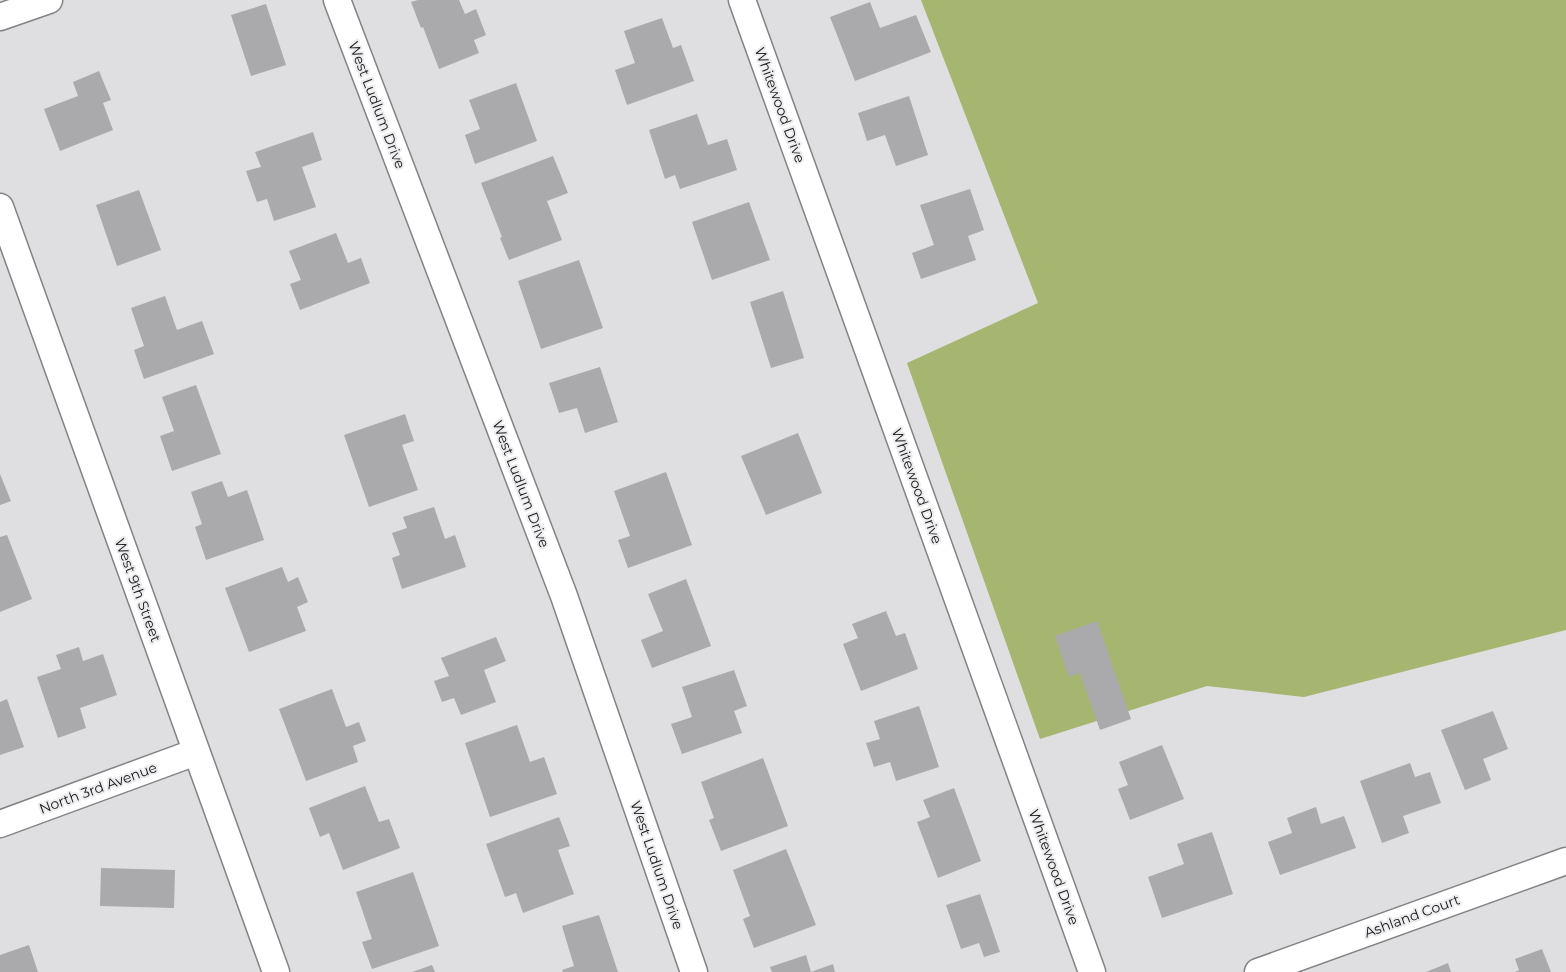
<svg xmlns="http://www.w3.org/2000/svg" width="1566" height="972" font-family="Montserrat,sans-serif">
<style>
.forest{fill:#a6b670}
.building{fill:#aaaaad}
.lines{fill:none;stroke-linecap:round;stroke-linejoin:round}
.street-casing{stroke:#838285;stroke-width:29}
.street{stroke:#fff;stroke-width:26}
.labels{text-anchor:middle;stroke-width:4;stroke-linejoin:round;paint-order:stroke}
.street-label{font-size:14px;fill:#161617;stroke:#ecebee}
</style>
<rect width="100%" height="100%" fill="#dfdee1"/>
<!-- forest -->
<path class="forest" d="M921,0h645v630l-262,67 -97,-11 -167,53 -133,-376 131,-60z"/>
<!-- building -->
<g class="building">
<path d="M418,0h41l6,14 11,-5 10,26 -12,5 5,13 -40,16 -16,-42 -2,1 -10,-26z"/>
<path d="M870,2l10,26 36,-13 15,37 -76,29 -25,-64z"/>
<path d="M266,4l20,61 -35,11 -20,-61z"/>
<path d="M662,18l11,30 8,-3 13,36 -67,24 -12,-35 20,-7 -11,-32z"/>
<path d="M99,71l12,29 -8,3 10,27 -53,21 -16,-42 34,-13 -5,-14z"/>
<path d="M516,83l21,58 -62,23 -10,-29 15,-6 -11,-29z"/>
<path d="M909,96l19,59 -32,11 -11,-31 -18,6 -9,-28z"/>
<path d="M697,114l11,31 19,-6 10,31 -57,19 -5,-14 -10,4 -16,-49z"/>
<path d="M313,132l9,28 -20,7 14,40 -42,14 -7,-22 -10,3 -11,-31 15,-4 -6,-15z"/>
<path d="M553,156l15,37 -21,8 15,39 -53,20 -9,-22 2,-1 -21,-54z"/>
<path d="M970,189l14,41 -16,6 8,24 -55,19 -9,-26 22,-8 -14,-40z"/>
<path d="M139,190l22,60 -44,16 -21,-61z"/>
<path d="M749,202l21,58 -58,20 -20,-58z"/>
<path d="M336,233l12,30 13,-5 9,25 -70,27 -10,-26 11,-4 -12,-29z"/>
<path d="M579,260l24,68 -62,21 -23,-68z"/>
<path d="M783,291l21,67 -33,10 -21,-66z"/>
<path d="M165,296l12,34 25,-9 12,33 -70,25 -10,-29 10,-4 -13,-38z"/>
<path d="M600,367l18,55 -33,11 -8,-25 -18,5 -10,-30z"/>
<path d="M196,385l25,69 -49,17 -12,-35 14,-5 -12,-34z"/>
<path d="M405,414l9,27 -12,4 16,45 -49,17 -25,-72z"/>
<path d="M798,433l24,60 -56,22 -25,-59z"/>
<path d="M666,472l26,73 -64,23 -10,-28 12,-4 -16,-45z"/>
<path d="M0,474l11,27 -11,4z"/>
<path d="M222,481l6,16 19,-7 17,50 -58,20 -11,-33 7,-3 -11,-32z"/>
<path d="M434,507l11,32 10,-4 11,32 -64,22 -10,-31 8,-3 -8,-22 15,-5 -4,-11z"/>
<path d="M7,535l25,64 -32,13v-75z"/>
<path d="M282,567l6,15 10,-5 10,25 -11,5 9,24 -57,21 -24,-64z"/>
<path d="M686,579l25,67 -59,22 -11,-28 22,-9 -15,-37z"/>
<path d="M886,611l10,25 9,-3 13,36 -57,22 -18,-47 15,-6 -6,-14z"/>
<path d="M1097,621l34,98 -31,11 -20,-57 -11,4 -14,-41z"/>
<path d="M496,637l10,24 -22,9 12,32 -35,13 -7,-17 -12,4 -8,-21 15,-5 -8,-18z"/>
<path d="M79,647l4,14 20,-7 14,41 -37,13 6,20 -28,10 -21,-61 24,-8 -5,-14z"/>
<path d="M734,670l13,36 -13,5 8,22 -60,21 -11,-30 21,-7 -10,-30z"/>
<path d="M332,689l14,38 13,-5 7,19 -13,5 5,16 -52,19 -27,-72z"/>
<path d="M7,699l17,48 -24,8v-53z"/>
<path d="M919,706l20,61 -43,14 -6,-19 -16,5 -8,-24 14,-4 -6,-18z"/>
<path d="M1493,711l15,38 -25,10 8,21 -26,10 -24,-60z"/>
<path d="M517,725l13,37 14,-5 13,37 -67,23 -25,-74z"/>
<path d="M1162,745l22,54 -54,21 -12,-31 10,-4 -9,-23z"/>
<path d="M763,758l25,68 -67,25 -12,-31 5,-2 -13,-36z"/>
<path d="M1410,763l5,14 15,-5 11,31 -38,13 6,17 -27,10 -22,-62z"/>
<path d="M365,786l14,36 10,-3 11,29 -57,22 -14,-37 -9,4 -11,-29z"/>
<path d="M954,788l27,73 -43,17 -21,-56 13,-5 -7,-17z"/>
<path d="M1316,807l5,17 23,-8 12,32 -76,27 -12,-33 24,-9 -5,-15z"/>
<path d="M559,817l11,29 -12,4 16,44 -51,19 -7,-20 -11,4 -19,-53z"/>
<path d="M1212,832l21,62 -71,24 -14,-41 36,-13 -7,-20z"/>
<path d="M786,849l30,76 -62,23 -11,-29 7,-3 -17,-46z"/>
<path d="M101,868l74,2 -1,38 -74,-2z"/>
<path d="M413,872l26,74 -67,23 -10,-27 10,-3 -16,-47z"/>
<path d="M980,894l20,58 -16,5 -5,-14 -18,6 -15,-44z"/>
<path d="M599,915l19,57h-55l-1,-2 12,-4 -12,-40z"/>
<path d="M29,945l9,27h-38v-17z"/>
<path d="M1542,949l9,23h-36l4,-2 -4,-11z"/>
<path d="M806,955l5,17 22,-8 2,8h-63l-2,-5z"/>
<path d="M1448,963l3,9h-25z"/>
<path d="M432,965l3,7h-23z"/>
</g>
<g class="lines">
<defs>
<g id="street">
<path d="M337,0l227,596 130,376"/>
<path d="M742,0l350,972"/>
<path d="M0,17l49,-17"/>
<path d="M0,207l276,765"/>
<path d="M0,824l196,-72"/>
<path d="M1258,972l308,-111"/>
</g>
</defs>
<!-- street casing -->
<use href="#street" class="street-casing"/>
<!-- street -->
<use href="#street" class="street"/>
</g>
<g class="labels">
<!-- street labels -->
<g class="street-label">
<text transform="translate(377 105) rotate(69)" y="5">West Ludlum Drive</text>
<text transform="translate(780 105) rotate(70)" y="5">Whitewood Drive</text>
<text transform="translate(521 484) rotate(69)" y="5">West Ludlum Drive</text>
<text transform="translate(917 486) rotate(70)" y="5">Whitewood Drive</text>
<text transform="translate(138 590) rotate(70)" y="5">West 9th Street</text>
<text transform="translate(98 788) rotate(-20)" y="5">North 3rd Avenue</text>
<text transform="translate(657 865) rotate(71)" y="5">West Ludlum Drive</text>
<text transform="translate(1054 867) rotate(70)" y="5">Whitewood Drive</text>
<text transform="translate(1412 916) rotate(-20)" y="5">Ashland Court</text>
</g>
</g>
</svg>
